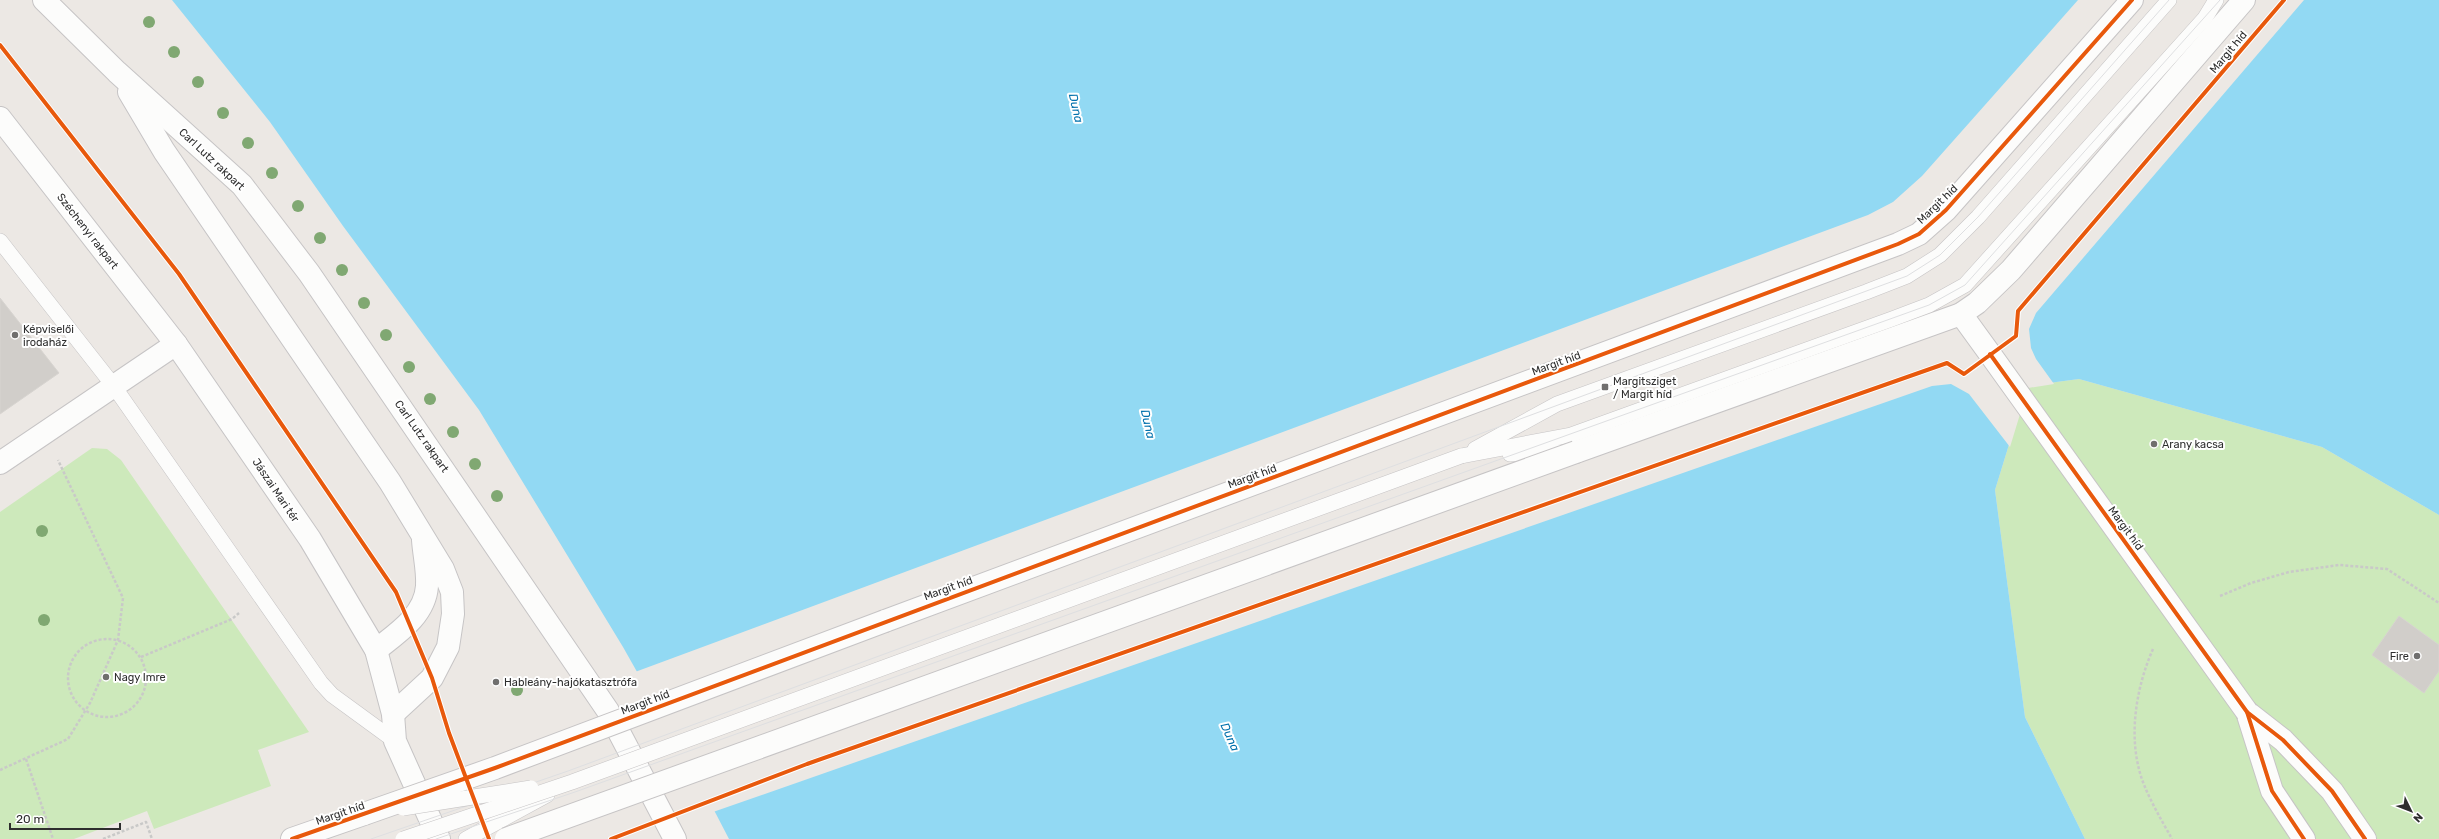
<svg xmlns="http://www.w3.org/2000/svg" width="2439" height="839" font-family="Rubik,sans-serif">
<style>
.green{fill:#cde9bb}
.water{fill:#92d9f3}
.pier{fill:#ece8e4}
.building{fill:#d1ceca;stroke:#d7d4d0}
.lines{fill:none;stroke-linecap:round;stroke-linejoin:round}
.lane-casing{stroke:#c6c4c5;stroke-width:16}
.street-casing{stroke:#c6c4c5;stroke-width:24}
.secondary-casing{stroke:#c6c4c5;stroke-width:24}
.path{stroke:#c9c9c8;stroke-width:2.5;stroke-dasharray:3 2;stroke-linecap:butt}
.lane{stroke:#fcfcfb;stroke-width:15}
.street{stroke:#fcfcfb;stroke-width:22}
.secondary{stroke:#fcfcfb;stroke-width:22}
.tram{stroke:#dedfe1;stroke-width:1}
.lane-bridge-casing{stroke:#c6c4c5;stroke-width:16;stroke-linecap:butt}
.street-bridge-casing{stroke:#c6c4c5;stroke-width:24;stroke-linecap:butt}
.secondary-bridge-casing{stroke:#c6c4c5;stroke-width:24;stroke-linecap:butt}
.lane-bridge{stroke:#fcfcfb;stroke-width:15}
.street-bridge{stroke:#fcfcfb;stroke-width:22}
.secondary-bridge{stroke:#fcfcfb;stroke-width:22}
.cycleway-casing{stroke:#fff;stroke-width:6}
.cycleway{stroke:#e8590c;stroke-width:4}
.tree{fill:#80a872}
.poi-dot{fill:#706f6e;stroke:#fff;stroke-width:1.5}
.labels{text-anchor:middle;stroke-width:4;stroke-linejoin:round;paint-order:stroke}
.street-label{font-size:11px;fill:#2e2e2e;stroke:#fff}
.poi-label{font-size:11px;fill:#2e2e2e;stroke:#fff;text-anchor:start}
.water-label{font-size:12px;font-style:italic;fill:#0372ad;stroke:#fff}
</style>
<rect width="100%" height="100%" fill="#ece8e4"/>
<!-- green -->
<g class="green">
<path d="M2079,379l243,68 117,68v324h-354l-60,-122 -30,-227 32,-104z"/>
<path d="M92,448l15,1 14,11 188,272 -51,18 13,36 -117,43 -7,-18 -73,28h-74v-327z"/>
</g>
<!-- water -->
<path class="water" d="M172,0h2267v515l-117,-68 -243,-68 -52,7 -32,104 30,227 60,122h-1356l-27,-52 -79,-140 -144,-237 -136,-184 -73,-104z"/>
<!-- pier -->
<path class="pier" d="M2078,0h226l-268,313 -7,16 2,19 5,11 18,25 -26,4 -18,59 -41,-53 -18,-10 -19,2 -1219,426 -78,-140 1233,-457 25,-13 29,-26z"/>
<!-- building -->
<g class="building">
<path d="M0,298l59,75 -59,41z"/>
<path d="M2399,616l40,29v26l-15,22 -52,-38z"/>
</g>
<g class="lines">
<defs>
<g id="lane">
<path d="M0,241l113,144 208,298 11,12 63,46"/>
<path d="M1475,449l82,-45 309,-112 41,-16 33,-21 38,-38 191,-217"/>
<path d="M1510,454l50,-2"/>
<path d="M1461,456l110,-21 321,-116 37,-14 36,-20 240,-267 11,-18"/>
<path d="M466,839l81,-44"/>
</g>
<g id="street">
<path d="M0,118l176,226 134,195 66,111 17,64 2,27 44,98"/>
<path d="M1961,314l29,40"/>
<path d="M0,463l176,-119"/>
<path d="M2247,712l36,28 49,51 33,48"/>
<path d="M2247,712l25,79 32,48"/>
</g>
<g id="secondary">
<path d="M44,0l73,72 125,113 67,88 299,438 67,128"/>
<path d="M129,92l35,59 226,331 53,87 9,23 1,22 -5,33 -16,31 -39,36"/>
<path d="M1576,452l385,-138 16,-11 34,-33 233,-270"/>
<path d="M885,621l1013,-377 21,-10 27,-24 186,-210"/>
<path d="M376,650c20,-16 49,-34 51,-64 1,-15 -3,-31 -4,-46"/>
<path d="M292,839l72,-25"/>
</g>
</defs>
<!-- lane casing -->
<use href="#lane" class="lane-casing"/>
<!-- street casing -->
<use href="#street" class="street-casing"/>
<!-- secondary casing -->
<use href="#secondary" class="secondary-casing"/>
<!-- path -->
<g class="path">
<path d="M2220,596l31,-13 38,-11 50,-7 48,4 52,34"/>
<circle cx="107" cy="678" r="39"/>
<path d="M2153,649c-16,36 -24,82 -14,120 5,22 22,50 33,70"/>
<path d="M141,657l91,-38 7,-6"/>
<path d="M26,759l27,80"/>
<path d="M0,770l68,-31 22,-36 28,-63 5,-42 -65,-138"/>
<path d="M103,839l43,-17 6,17"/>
</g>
<!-- lane -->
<use href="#lane" class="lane"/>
<!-- street -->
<use href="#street" class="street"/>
<!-- secondary -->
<use href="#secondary" class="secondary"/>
<!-- tram -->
<g class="tram">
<path d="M371,839l197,-68 1339,-495 33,-21 38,-38 191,-217"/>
<path d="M436,839l139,-47 1354,-487 36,-20 255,-285"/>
</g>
<defs>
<g id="lane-bridge">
<path d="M403,808l128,-20"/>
<path d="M403,839l169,-57 889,-326"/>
</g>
<path id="street-bridge" d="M1990,354l257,358"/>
<g id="secondary-bridge">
<path d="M364,814l131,-46 390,-147"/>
<path d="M506,839l1070,-387"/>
</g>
</defs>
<!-- lane-bridge casing -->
<use href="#lane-bridge" class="lane-bridge-casing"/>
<!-- street-bridge casing -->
<use href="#street-bridge" class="street-bridge-casing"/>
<!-- secondary-bridge casing -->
<use href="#secondary-bridge" class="secondary-bridge-casing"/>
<!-- lane-bridge -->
<use href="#lane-bridge" class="lane-bridge"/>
<!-- street-bridge -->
<use href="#street-bridge" class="street-bridge"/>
<!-- secondary-bridge -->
<use href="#secondary-bridge" class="secondary-bridge"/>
<defs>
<g id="cycleway">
<path d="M0,45l179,229 217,318 36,86 17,55 40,106"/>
<path d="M1990,354l257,358 36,28 49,51 33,48"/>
<path d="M2247,712l25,79 32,48"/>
<path d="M292,839l203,-71 1403,-524 21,-10 27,-24 186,-210"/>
<path d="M611,839l196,-75 1140,-401 17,11 52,-38 2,-25 266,-311"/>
</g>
</defs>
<!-- cycleway casing -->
<use href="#cycleway" class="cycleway-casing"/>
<!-- cycleway -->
<use href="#cycleway" class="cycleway"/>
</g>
<!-- trees -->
<g class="tree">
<circle cx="149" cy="22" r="6"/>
<circle cx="174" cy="52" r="6"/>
<circle cx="198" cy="82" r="6"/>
<circle cx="223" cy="113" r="6"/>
<circle cx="248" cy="143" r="6"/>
<circle cx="272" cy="173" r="6"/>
<circle cx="298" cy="206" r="6"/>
<circle cx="320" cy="238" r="6"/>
<circle cx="342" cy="270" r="6"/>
<circle cx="364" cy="303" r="6"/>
<circle cx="386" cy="335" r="6"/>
<circle cx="409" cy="367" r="6"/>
<circle cx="430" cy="399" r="6"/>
<circle cx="453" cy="432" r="6"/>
<circle cx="475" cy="464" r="6"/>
<circle cx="497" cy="496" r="6"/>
<circle cx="42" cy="531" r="6"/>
<circle cx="44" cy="620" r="6"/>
<circle cx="517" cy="690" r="6"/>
</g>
<!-- markers -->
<g class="poi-dot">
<circle cx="15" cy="335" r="4"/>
<rect x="1601" y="383" width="8" height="8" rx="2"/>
<circle cx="2154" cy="444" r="4"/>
<circle cx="2417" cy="656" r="4"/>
<circle cx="106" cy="677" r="4"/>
<circle cx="496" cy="682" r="4"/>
</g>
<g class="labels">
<!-- street labels -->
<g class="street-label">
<text transform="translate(2228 52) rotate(-50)" y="4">Margit híd</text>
<text transform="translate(212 159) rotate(43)" y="4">Carl Lutz rakpart</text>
<text transform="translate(1937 204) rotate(-44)" y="4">Margit híd</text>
<text transform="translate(88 231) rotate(52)" y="4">Széchenyi rakpart</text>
<text transform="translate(1556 363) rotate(-20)" y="4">Margit híd</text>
<text transform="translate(422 436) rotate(55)" y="4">Carl Lutz rakpart</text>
<text transform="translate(1252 476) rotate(-20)" y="4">Margit híd</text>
<text transform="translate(276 490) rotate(56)" y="4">Jászai Mari tér</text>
<text transform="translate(2126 528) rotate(54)" y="4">Margit híd</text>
<text transform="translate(948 588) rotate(-20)" y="4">Margit híd</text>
<text transform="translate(645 702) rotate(-21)" y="4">Margit híd</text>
<text transform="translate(340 813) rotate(-19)" y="4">Margit híd</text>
</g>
<!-- poi labels -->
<g class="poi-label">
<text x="23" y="333">Képviselői<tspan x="23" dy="13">irodaház</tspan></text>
<text x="1613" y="385">Margitsziget<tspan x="1613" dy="13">/ Margit híd</tspan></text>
<text x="2162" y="448">Arany kacsa</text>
<text x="2409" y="660" text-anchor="end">Fire</text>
<text x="114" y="681">Nagy Imre</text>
<text x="504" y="686">Hableány-hajókatasztrófa</text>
</g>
<!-- water labels -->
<g class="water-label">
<text transform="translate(1076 108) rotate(77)" y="4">Duna</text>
<text transform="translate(1148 424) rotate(77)" y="4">Duna</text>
<text transform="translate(1230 737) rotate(66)" y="4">Duna</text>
</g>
</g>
<!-- north arrow -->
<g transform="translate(2411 811) rotate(133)" stroke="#ffffff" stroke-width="3" paint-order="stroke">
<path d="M0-3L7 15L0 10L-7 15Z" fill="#2e2e2e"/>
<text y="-6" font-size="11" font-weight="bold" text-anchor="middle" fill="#2e2e2e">N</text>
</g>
<!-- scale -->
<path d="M10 823v6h110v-6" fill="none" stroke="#2e2e2e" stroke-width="2"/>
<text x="16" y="823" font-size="12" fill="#2e2e2e" stroke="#ffffff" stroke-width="3" paint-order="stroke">20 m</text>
</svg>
